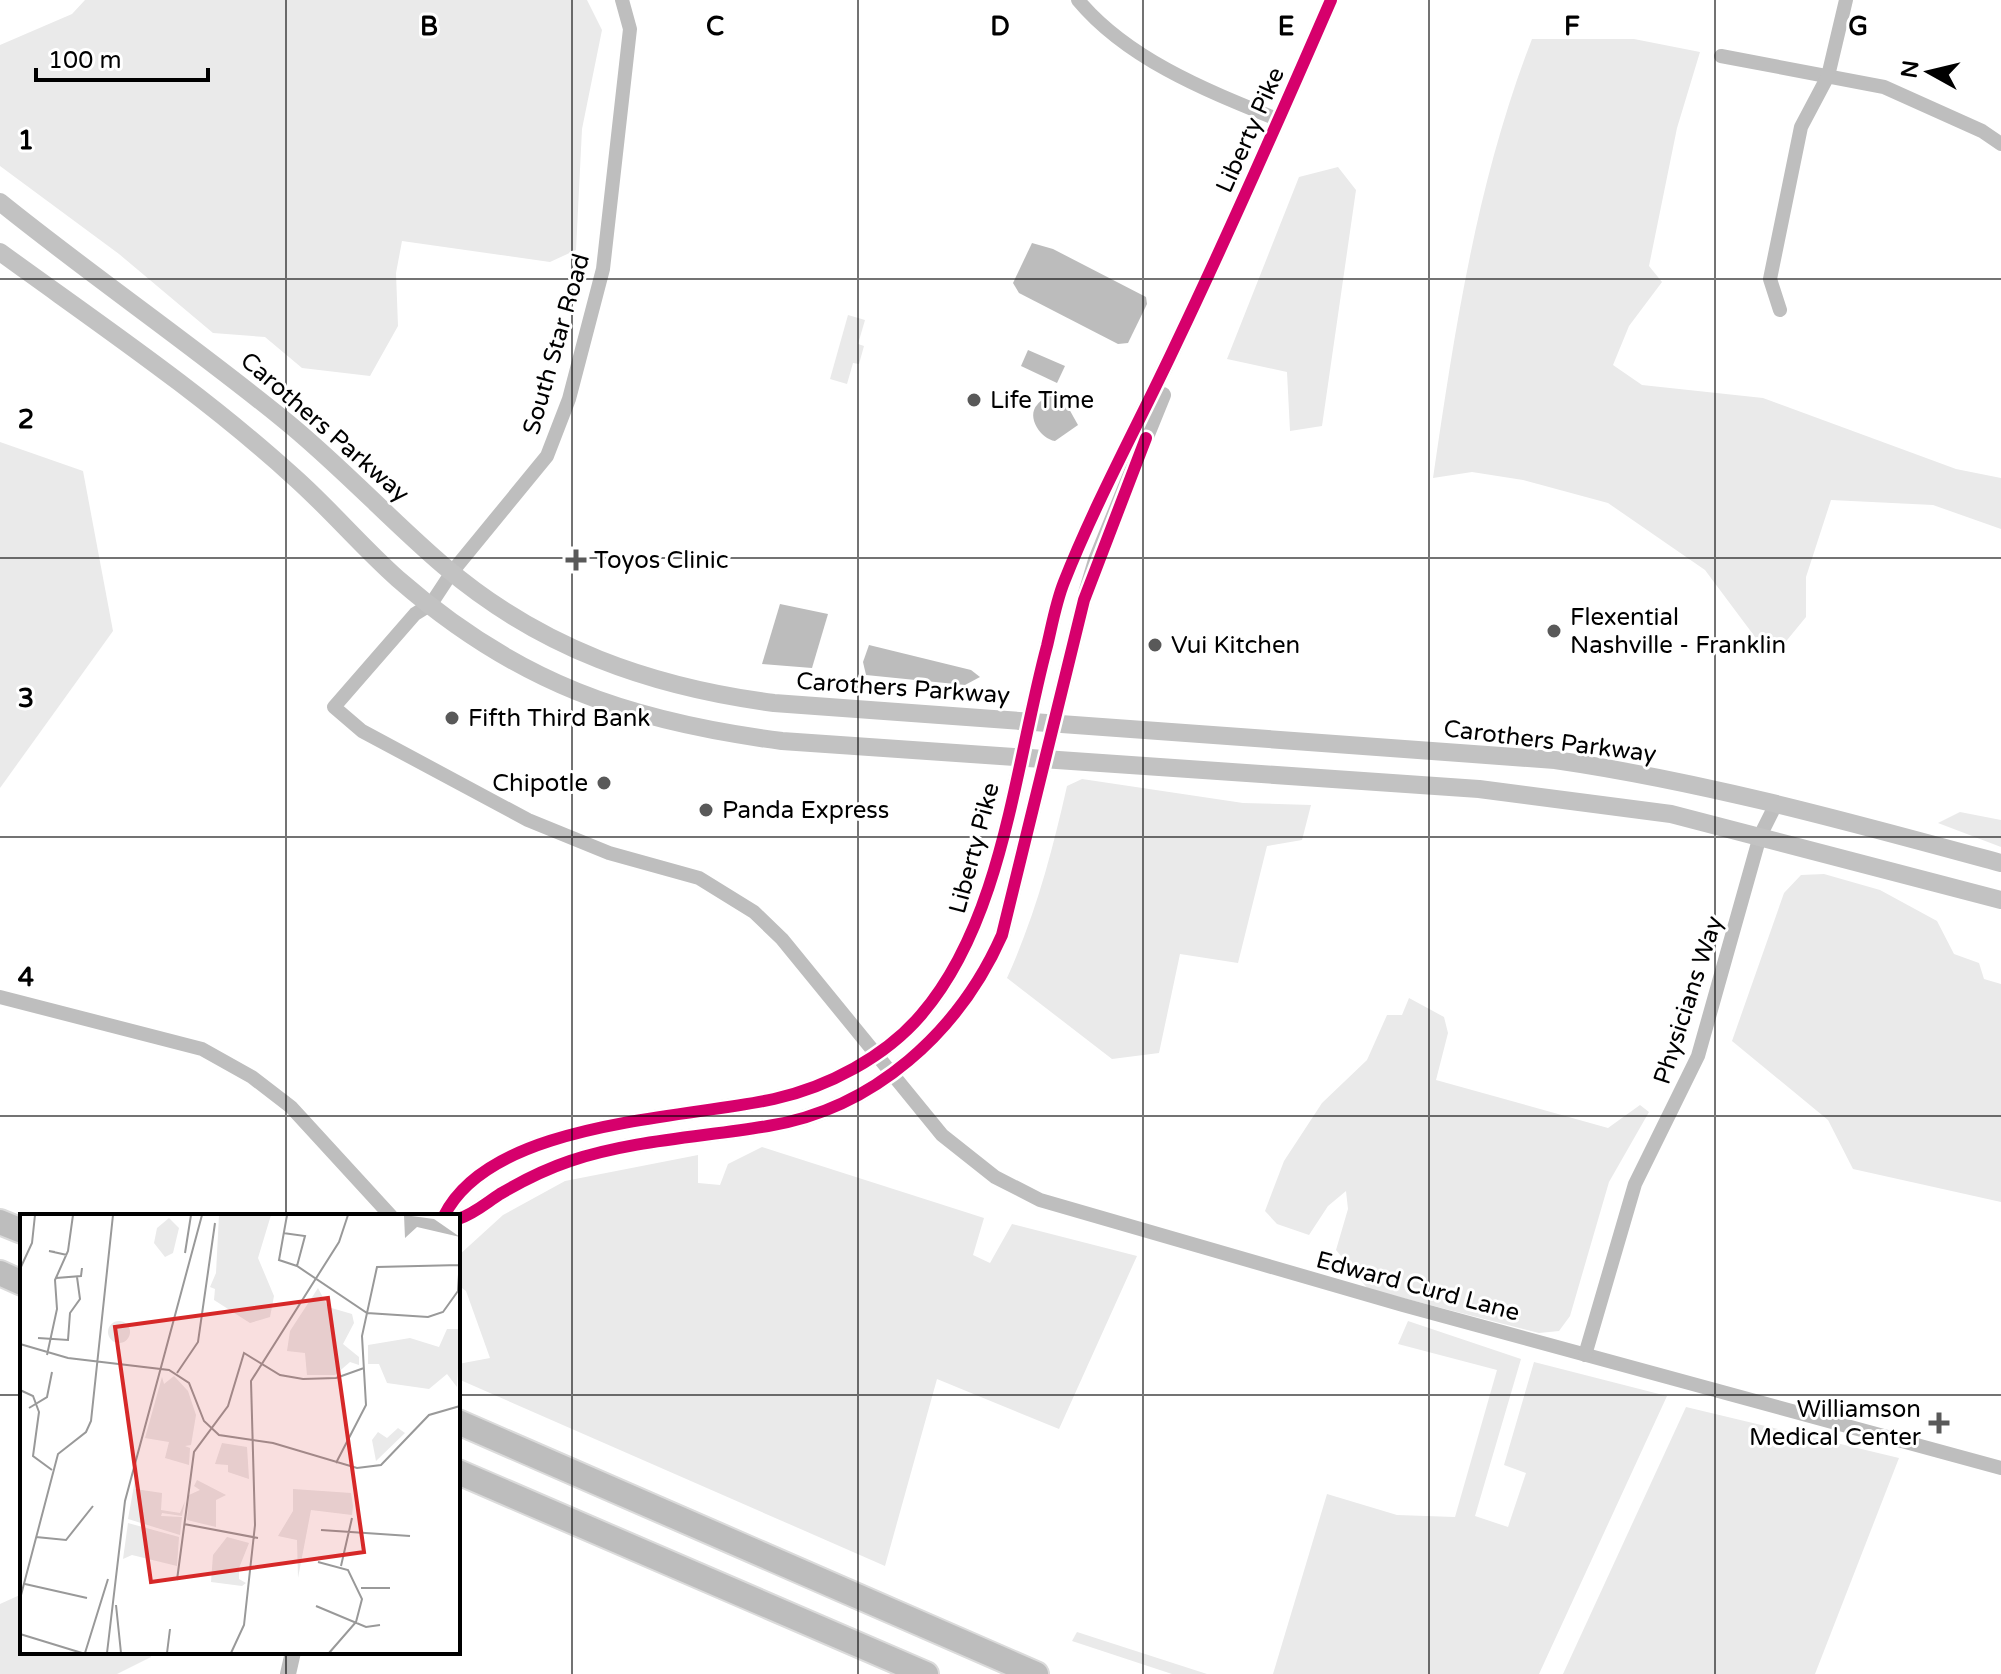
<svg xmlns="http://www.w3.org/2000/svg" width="2001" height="1674" font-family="'Varela Round',sans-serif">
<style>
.green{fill:#eaeaea}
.water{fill:#bcbcbc}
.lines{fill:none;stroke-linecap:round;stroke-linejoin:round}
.motorway-casing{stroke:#dbdbdb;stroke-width:28}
.minor{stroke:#bebebe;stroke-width:14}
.tertiary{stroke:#bebebe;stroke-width:16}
.secondary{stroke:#c2c2c2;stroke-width:18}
.motorway{stroke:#bdbdbd;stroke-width:24}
.cycleway-casing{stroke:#fff;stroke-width:17}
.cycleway{stroke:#d6006c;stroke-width:12}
.grid{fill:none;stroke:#000;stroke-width:2;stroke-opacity:0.55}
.poi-dot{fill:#595959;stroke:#fff;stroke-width:3}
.labels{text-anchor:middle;stroke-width:6;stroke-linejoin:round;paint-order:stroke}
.street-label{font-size:24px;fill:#000;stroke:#fff}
.poi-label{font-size:24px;fill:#000;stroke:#fff;text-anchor:start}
.inset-road{fill:none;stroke:#999;stroke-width:2}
.view{fill:#d62828;fill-opacity:0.15;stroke:#d62828;stroke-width:4}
.inset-edge{fill:none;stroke:#000;stroke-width:4}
.grid-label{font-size:26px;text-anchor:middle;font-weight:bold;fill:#000;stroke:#fff;stroke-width:6;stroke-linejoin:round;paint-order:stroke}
</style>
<rect width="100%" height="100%" fill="#fff"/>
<!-- green -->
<g class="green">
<path d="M85,0h502l15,30 -20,99 -6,121 -26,12 -148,-21 -6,32 2,53 -28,50 -68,-8 -37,-31 -52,-4 -94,-79 -119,-88v-121l72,-31z"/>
<path d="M1532,39h102l66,13 -23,76 -28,138 13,16 -33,44 -16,39 29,20 121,13 193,71 45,9v51l-68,-24 -102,-5 -25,77v40l-23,28 -25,-4 -53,-71 -97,-67 -85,-23 -51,-8 -39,6c22,-150 44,-297 99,-439z"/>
<path d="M1338,167l18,23 -34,236 -32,5 -3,-59 -60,-13 72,-182z"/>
<path d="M848,315l17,5 -7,24 6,2 -5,18 -6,-1 -6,21 -17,-5z"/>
<path d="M0,442l83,29 30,160 -113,157z"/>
<path d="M1082,779l161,24 68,2 -9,35 -35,6 -29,117 -58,-9 -21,99 -47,6 -105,-81c28,-62 45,-125 60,-192z"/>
<path d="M1960,812l41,8v27l-63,-24z"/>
<path d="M1824,874l56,16 57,31 17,33 25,9 5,16 17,5v218l-148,-33 -25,-49 -96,-79 52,-148 17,-18z"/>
<path d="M1409,998l35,19 4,16 -12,47 172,48 32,-23 9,7 -40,70 -39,134 -11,15 -20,2 -171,-44 -32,-39 12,-41 -2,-18 -18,15 -19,29 -32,-11 -12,-13 19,-50 38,-58 45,-43 20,-45h15z"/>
<path d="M762,1147l222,71 -11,37 17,8 22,-39 125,32 -78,173 -122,-50 -52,187 -427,-187v-15l32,-6 -24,-67 -8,-6v-29l45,-41 62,-34 133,-26v28l22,2 8,-21z"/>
<path d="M1408,1321l113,38 -46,157 33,11 18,-54 -22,-8 30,-103 133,34 -128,278h-266l54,-180 70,21 58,2 42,-147 -99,-26z"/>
<path d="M1686,1407l213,51 -84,216h-252z"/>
<path d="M22,1594v58h126l3,5 -34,17h-117v-70z"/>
<path d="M1077,1632l130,42h-35l-100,-33z"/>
</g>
<!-- water -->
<g class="water">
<path d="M1032,243l21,6 93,48 1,7 -19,39 -10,1 -99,-51 -6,-10z"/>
<path d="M1028,350l37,16 -8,17 -36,-17z"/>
<path d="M1059,391l19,34 -23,16c-14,-2 -29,-24 -18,-36 4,-6 16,-10 22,-14z"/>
<path d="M780,604l48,10 -16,54 -50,-4z"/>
<path d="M869,645l102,25 9,7 -15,8 -99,-10 -3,-13z"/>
</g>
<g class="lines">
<defs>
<g id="motorway">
<path d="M0,1222l22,9"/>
<path d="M0,1273l22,10"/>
<path d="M458,1422l578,252"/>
<path d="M458,1472l468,202"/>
</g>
</defs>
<!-- motorway casing -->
<use href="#motorway" class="motorway-casing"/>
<!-- minor -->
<g class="minor">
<path d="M622,0l8,29 -27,240 -34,130 -22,57 -95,116 -21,32 -16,10 -81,93 28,24 166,89 81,33 90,25 55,34 28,27 160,196 53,42 45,23 363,105 598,163"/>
<path d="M1078,0c50,60 130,91 201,120"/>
<path d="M1721,56l163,31 98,44 19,13"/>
<path d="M1780,310l-10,-31 31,-152 27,-51 18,-76"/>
<path d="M0,997l202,52 50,28 39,30 100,109"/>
<path d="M1585,1355l50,-171 63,-128 62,-220 16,-32"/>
</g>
<!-- tertiary -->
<g class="tertiary">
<path d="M444,1216c47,-95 239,-97 330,-117 54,-12 111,-42 147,-84 82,-95 94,-250 126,-369 5,-21 9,-44 17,-64 32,-81 75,-159 112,-238 54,-113 105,-229 155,-344"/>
<path d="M458,1219c16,-5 28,-16 42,-25 22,-13 46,-25 70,-33 63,-21 133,-24 198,-35 106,-17 191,-94 234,-191l82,-335 12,-40 67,-165"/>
<path d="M288,1674l5,-22"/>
</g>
<!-- secondary -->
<g class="secondary">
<path d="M0,202c93,75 191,142 283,217 57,46 106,100 161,147 96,82 207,121 330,137l781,57c151,22 299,63 446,103"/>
<path d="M0,252c99,72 203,142 294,225 36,32 68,70 104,102 119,104 230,142 384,162l697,48 192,25 330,86"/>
</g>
<!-- motorway -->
<use href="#motorway" class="motorway"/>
<defs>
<g id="cycleway">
<path d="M444,1216c47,-95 239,-97 330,-117 54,-12 111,-42 147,-84 82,-95 94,-250 126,-369 5,-21 9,-44 17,-64 32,-81 75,-159 112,-238 54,-113 105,-229 155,-344"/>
<path d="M458,1219c16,-5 28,-16 42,-25 22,-13 46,-25 70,-33 63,-21 133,-24 198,-35 106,-17 191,-94 234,-191l82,-335 62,-162"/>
</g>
</defs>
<!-- cycleway casing -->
<use href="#cycleway" class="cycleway-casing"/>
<!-- cycleway -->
<use href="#cycleway" class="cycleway"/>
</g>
<!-- grid -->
<path class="grid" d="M286,0v1216M572,0v1674M858,0v1674M1143,0v1674M1429,0v1674M1715,0v1674M0,279h2001M0,558h2001M0,837h2001M0,1116h2001M0,1395h22M458,1395h1543M286,1652v22"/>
<!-- markers -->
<g class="poi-dot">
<circle cx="974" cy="400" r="8"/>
<path d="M572 548h8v8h8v8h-8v8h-8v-8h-8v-8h8z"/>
<circle cx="1554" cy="631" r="8"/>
<circle cx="1155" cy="645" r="8"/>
<circle cx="452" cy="718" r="8"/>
<circle cx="604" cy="783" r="8"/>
<circle cx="706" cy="810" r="8"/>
<path d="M1935 1411h8v8h8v8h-8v8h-8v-8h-8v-8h8z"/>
</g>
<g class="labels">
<!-- street labels -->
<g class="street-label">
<text transform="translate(1250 130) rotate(-66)" y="8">Liberty Pike</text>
<text transform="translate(556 344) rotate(-74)" y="8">South Star Road</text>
<text transform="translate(325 427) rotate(41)" y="8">Carothers Parkway</text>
<text transform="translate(903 688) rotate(4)" y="8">Carothers Parkway</text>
<text transform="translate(1550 741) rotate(7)" y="8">Carothers Parkway</text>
<text transform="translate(974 848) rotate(-75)" y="8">Liberty Pike</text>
<text transform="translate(1688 1000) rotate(-72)" y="8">Physicians Way</text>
<text transform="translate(1418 1286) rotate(15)" y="8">Edward Curd Lane</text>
</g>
<!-- poi labels -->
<g class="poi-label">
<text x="990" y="408">Life Time</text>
<text x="594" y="568">Toyos Clinic</text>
<text x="1570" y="625">Flexential<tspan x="1570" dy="28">Nashville - Franklin</tspan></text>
<text x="1171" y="653">Vui Kitchen</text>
<text x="468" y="726">Fifth Third Bank</text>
<text x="588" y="791" text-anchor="end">Chipotle</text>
<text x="722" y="818">Panda Express</text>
<text x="1921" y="1417" text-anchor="end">Williamson<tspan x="1921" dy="28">Medical Center</tspan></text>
</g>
</g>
<!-- overview -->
<g transform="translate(20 1214)">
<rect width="440" height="440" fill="#fff"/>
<path d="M199,1h52l-13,43 16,38 -4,21 -20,6 -36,-23 1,-11 -5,-2 6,-14zM149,4l10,10 -6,25 -8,4 -11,-14 3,-15zM298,74l10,19 24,7 2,9 -11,21 16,13v8l-9,-3 -15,13h-28l-2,-22 -18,-2 3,-20zM88 118a11 11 0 1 1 22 0a11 11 0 1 1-22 0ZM427,115h13l-3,58 -10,-13 -18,15 -42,-6 -8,-19h-11v-19l42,-7 29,9zM154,162l14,15 8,24 -5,30 -6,1 5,2 -1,17 -24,-7 4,-16 -24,-4 17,-61 2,7zM378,214l7,5 -29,28 -4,-21 6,-8 9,6zM202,229l25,4 2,32 -21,-7v-7l-13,-1zM118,249l-3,26 27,4 -1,17 19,3 5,-12 -3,15 -20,-3 -1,3 21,1 -2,18 -52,-16zM177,266l29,15 -10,5v27l-29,-7 2,-25 11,-5 -6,-4zM273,275l58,4 2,13 -1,9 -41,-5 -13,68 -1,-38 -19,-4 15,-25zM108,309l51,14 -2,29 -45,-11 -9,4zM207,323l22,6 -10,25v11l7,4 -4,3 -31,-4 2,-27z" fill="#eaeaea"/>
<path d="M384,1l30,4 26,18 -43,-10 -12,11z" fill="#bcbcbc"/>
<path class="inset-road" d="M267,1l-8,45 18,6 70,47 61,4 15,-5 15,-21 2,-33M263,19l22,3 -8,30M35,38l-6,-1 18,4M165,39l6,-38M0,55l12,-26 3,-28M36,64l25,-2 1,-8M18,124l30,2 2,-27 10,-14 -3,-22M0,130l48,14 101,12 20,13 15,38 15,14 54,8 84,25 24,-3 48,-50 31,-9M27,141l10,-46 -2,-29 13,-29 5,-36M157,159l21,-31 17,-119M0,176l13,6 6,16 -6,44 19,14M9,194l18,-11 5,-25M316,249l30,-58 -4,-69 15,-69 83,-2M164,310l74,14M301,316l89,6M16,323l30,3 27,-34M298,348l30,8 14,29 -6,23 -27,31M321,352l11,-48M157,366l17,-128 34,-46 16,-53 36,22 23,4 33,-1 28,-10M5,370l62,14M341,374h29M0,385l38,-145 28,-22 5,-11 22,-206M96,391l5,48M296,392l50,21 14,-2M0,420l62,19M65,439l23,-74M87,439l18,-152 77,-286M147,439l3,-24M211,439l13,-28 11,-100 -4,-144 88,-139 9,-27"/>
<path class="view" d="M308,84l36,254 -213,30 -36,-255z"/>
<rect width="440" height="440" class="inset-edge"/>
</g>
<g class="grid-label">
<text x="429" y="35">B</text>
<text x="715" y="35">C</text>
<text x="1000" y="35">D</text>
<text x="1286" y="35">E</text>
<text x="1572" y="35">F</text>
<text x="1858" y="35">G</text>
<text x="26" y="149">1</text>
<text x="26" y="428">2</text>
<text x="26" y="707">3</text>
<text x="26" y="986">4</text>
</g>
<!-- north arrow -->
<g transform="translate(1929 72) rotate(278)" stroke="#ffffff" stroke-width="6" paint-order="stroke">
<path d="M0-6L14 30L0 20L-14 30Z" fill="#000000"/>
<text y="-12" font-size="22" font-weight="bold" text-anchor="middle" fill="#000000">N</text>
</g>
<!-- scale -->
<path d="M36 68v12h172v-12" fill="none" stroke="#000000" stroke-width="4"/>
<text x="48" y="68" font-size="24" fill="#000000" stroke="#ffffff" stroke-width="6" paint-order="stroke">100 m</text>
</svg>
